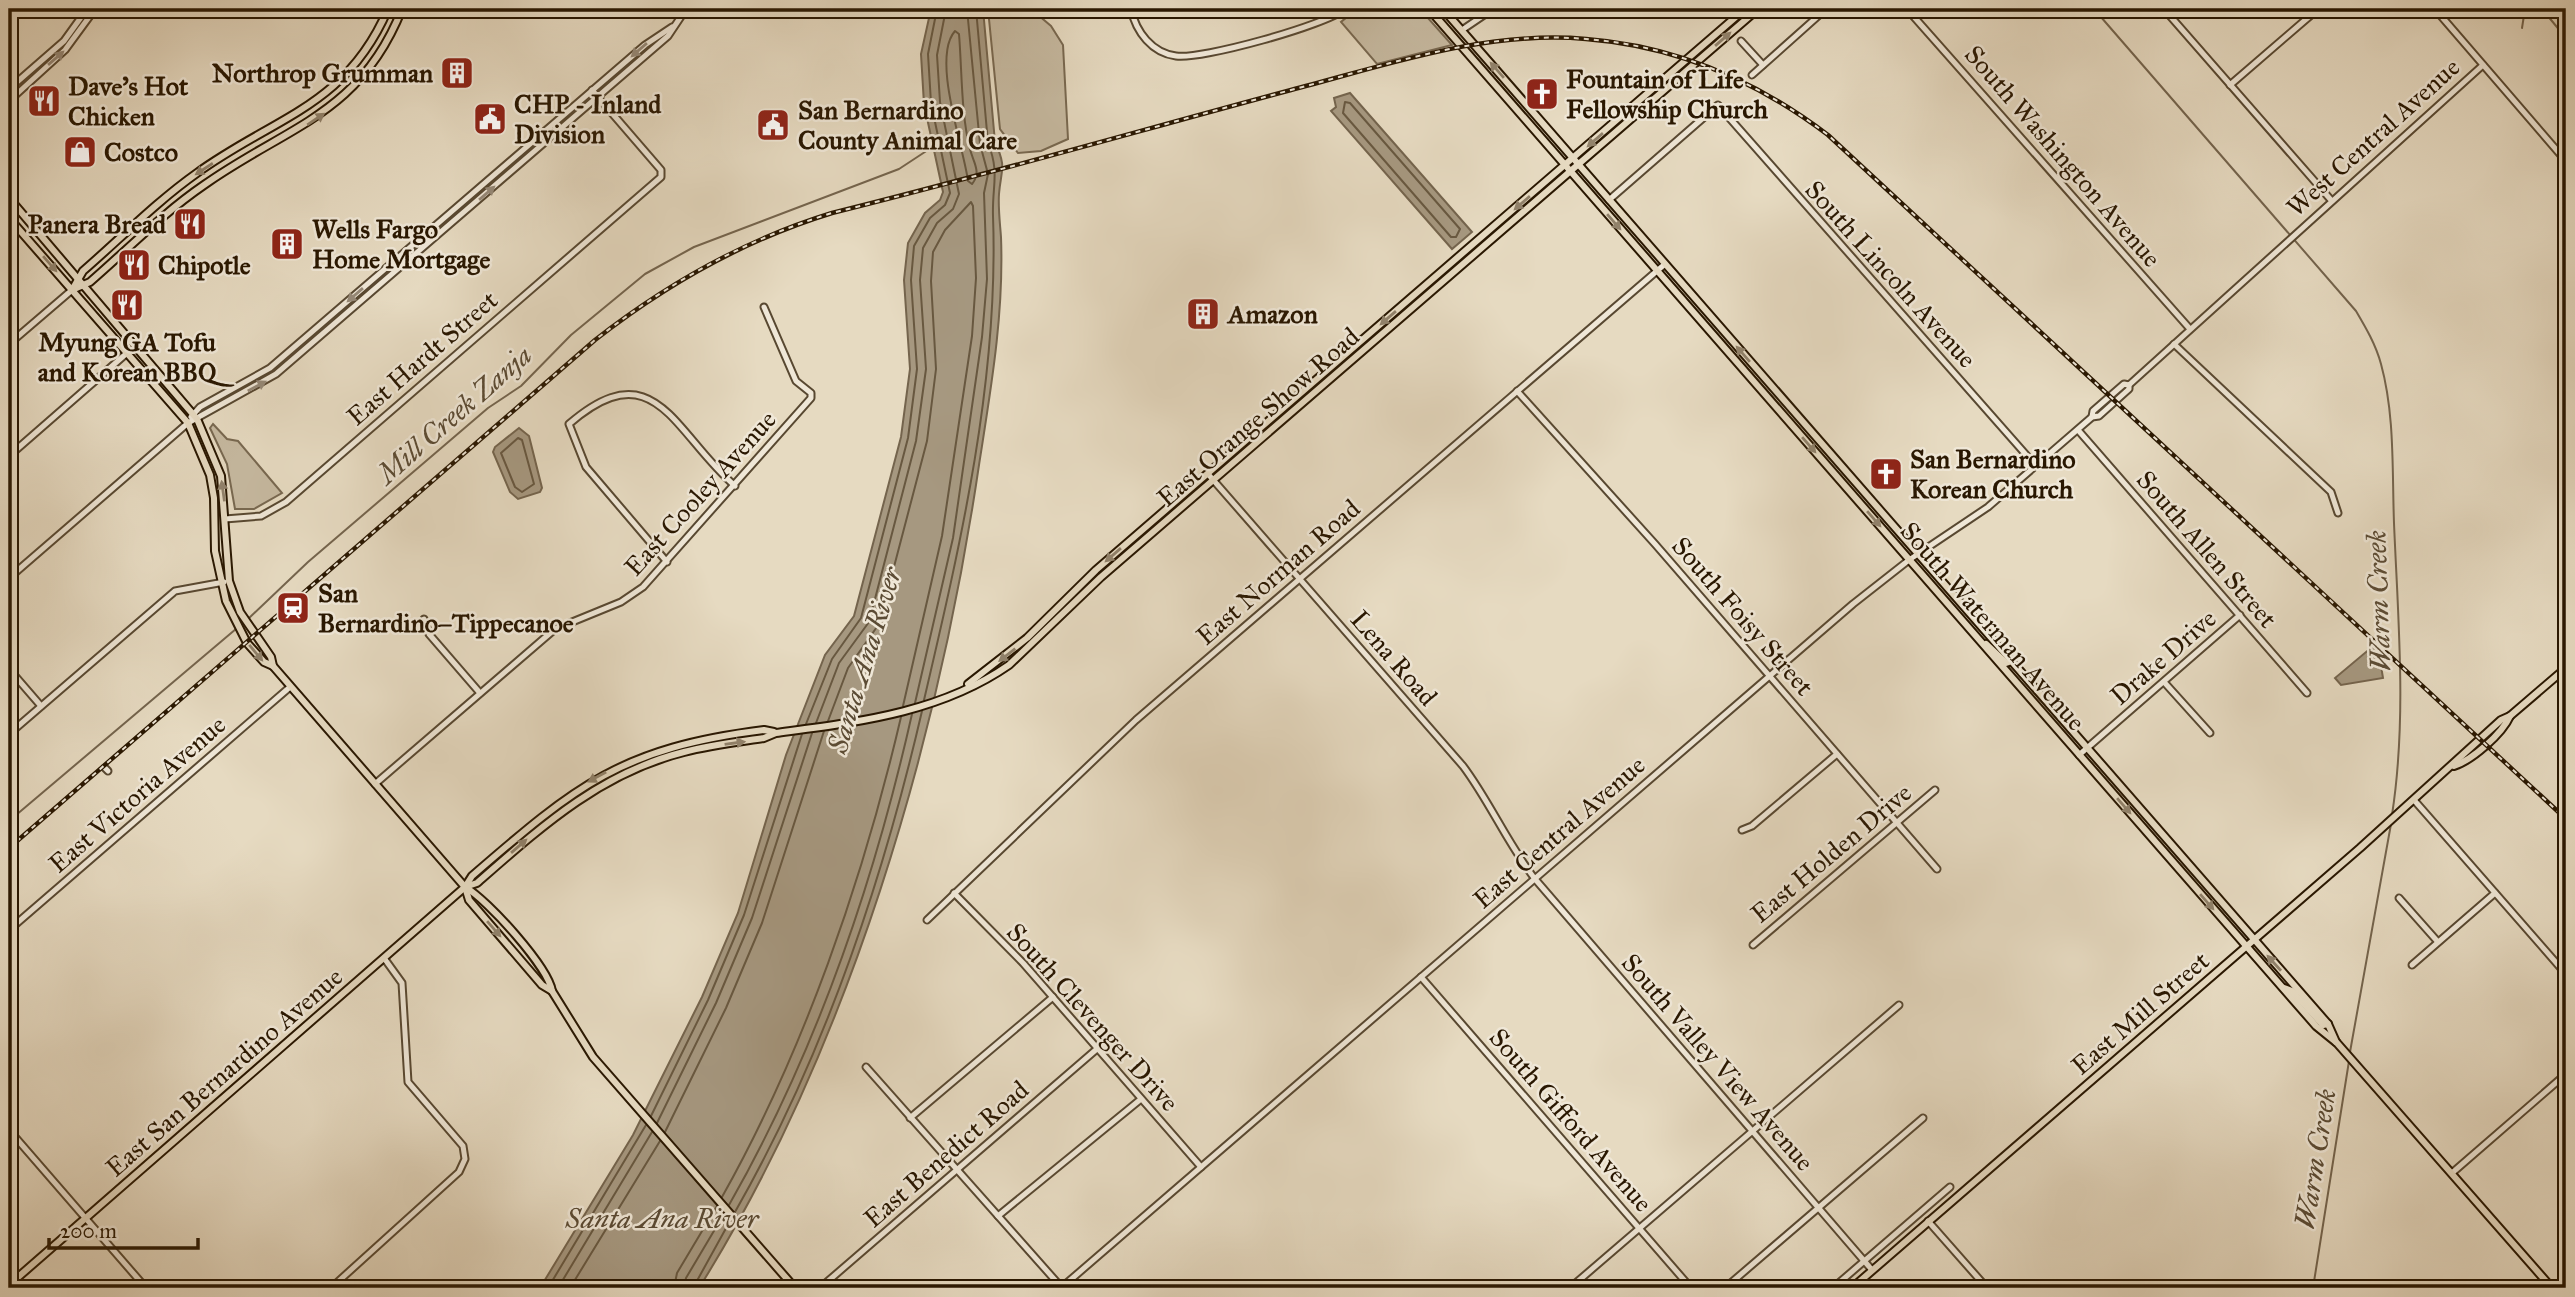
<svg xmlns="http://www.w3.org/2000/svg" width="2575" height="1297" font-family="'IM FELL Great Primer',serif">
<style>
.green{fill:#c6b9a0;stroke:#786850;stroke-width:2}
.water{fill:#a69880;stroke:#74644d;stroke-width:2}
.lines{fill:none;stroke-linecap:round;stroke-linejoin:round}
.shore{stroke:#685840;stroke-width:2}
.stream{stroke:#74644d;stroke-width:2}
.minor-casing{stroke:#584831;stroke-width:9}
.major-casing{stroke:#291701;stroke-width:10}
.minor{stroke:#efe7d7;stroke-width:5}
.major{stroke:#e6dac1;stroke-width:6}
.rail-casing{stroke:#291701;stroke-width:4.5}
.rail{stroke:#efe7d7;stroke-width:2;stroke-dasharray:5;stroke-linecap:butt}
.oneway{fill:#91826b}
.oneway2{fill:#968977}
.labels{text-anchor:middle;stroke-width:5;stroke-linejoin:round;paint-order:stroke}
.poi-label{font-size:26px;font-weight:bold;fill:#291701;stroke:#efe7d7;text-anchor:start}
.street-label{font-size:26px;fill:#291701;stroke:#efe7d7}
.water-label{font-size:28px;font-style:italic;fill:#5b4b34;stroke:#efe7d7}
</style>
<rect width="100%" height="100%" fill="#e6dac1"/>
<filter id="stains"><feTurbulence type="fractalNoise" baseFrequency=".00286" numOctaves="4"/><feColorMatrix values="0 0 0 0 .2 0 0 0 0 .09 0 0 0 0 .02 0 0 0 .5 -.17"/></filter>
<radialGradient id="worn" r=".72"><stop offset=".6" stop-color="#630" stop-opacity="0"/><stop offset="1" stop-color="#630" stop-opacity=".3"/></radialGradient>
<!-- green -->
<g class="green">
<path d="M988,9h43l20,17 12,19 5,94 -27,12 -23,2 -18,-24z"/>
<path d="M1357,9h63l32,36 -75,19 -36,-42z"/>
<path d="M213,424l14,15 11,2 44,52 -28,16h-19l-8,-45 -17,-36z"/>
</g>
<!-- water -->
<g class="water">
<path d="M931,9h52l12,133c12,26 6,27 4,52 -1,14 1,29 2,43 3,77 -10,151 -22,228 -41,279 -130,583 -280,823h-159l93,-153 69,-138 36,-84 48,-158 39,-100 29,-39 47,-179 9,-68 -6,-89 4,-37 17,-30 15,-13 3,-8 -19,-88 -3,-50z"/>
<path d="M1350,93l122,139 -20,17 -121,-138 5,-4 -2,-9z"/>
<path d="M519,428l10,8 13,52 -2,4 -22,7 -8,-7 -17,-40 2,-5z"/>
<path d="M2372,647l7,7 4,24 -42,7 -6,-7z"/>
</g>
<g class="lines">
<!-- shore -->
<g class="shore">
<path d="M955,31l4,3c3,36 2,81 11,115 3,13 12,23 2,35l-4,-3c-4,-33 -37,-123 -13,-150z"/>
<path d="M1345,102l5,1 110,126 -4,8h-5l-108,-124z"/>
<path d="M518,438l4,2 12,44 -12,8 -7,-5 -14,-34z"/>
<path d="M924,700c37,-158 75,-321 69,-484 -1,-31 7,-43 -5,-73l-12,-134"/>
<path d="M915,703l38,-165 29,-201 5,-58 -3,-86 4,-19 -8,-30 -13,-135"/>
<path d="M828,721l20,-53 31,-44 48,-183 9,-72 -5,-88 2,-29 12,-22 26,-28 2,4 3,72 -4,58 -30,200 -39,170"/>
<path d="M816,723l23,-60 30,-41 47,-181 10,-72 -6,-89 3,-32 14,-25 16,-14 6,-15 -19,-92 -3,-47 9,-46"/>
<path d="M806,724l26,-65 29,-41 47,-180 9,-69 -6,-89 3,-34 16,-28 15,-13 5,-12 -19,-90 -3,-49 9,-45"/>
<path d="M651,1116l57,-116 36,-85 58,-181"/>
<path d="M657,1123l59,-120 36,-85 60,-185"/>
<path d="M665,1132l61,-124 36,-85 62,-192"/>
<path d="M722,1197c82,-146 141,-317 179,-480"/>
<path d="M729,1205c86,-151 145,-322 183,-491"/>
<path d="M735,1212c88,-154 147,-328 187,-501"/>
<path d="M548,1288l98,-163"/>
<path d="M558,1288l94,-156"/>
<path d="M570,1288l90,-147"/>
<path d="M674,1288l3,-15 40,-67"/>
<path d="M684,1288l2,-10 38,-64"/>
<path d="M693,1288l37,-67"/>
</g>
<!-- stream -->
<g class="stream">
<path d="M2094,9l262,302c10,17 20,34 25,53 14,51 11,107 13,159 4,97 13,195 -2,292"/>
<path d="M2542,9l24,29"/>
<path d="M2522,28l3,-19"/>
<path d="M247,620l61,-58 180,-154 33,-22 50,-51 74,-61 49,-27 205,-78 35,-23"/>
<path d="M9,821l234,-198"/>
<path d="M2350,1052l41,-228"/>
<path d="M2313,1288l36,-227"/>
</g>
<defs>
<g id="minor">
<path d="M1131,9c5,23 21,44 45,47 25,4 150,-31 169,-47"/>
<path d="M1712,9l2,2"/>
<path d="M1907,9l283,320"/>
<path d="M2164,9l167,191"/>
<path d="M2435,9l131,152"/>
<path d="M1462,30l31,-21"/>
<path d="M1741,41l22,24"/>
<path d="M1752,75l74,-66"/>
<path d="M2230,85l88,-76"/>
<path d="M9,89l55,-48 23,-32"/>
<path d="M9,101l56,-51 30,-41"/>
<path d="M1609,200l109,-95 318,361"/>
<path d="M9,344l63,-54"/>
<path d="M2174,344l157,148 7,21"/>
<path d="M2566,388l-4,3 4,4"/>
<path d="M1517,391l138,153 282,325"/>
<path d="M191,417l9,-10 70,-39 375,-323 27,-18"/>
<path d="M2092,417l1,-6 31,-27 5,1 354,-320"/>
<path d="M2078,430l229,263"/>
<path d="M9,456l118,-103"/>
<path d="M1208,474l255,292c27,36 44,77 72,113l337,391"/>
<path d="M225,519l36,-3 25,-14 375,-325v-7l-69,-80"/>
<path d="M667,562l-81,-95 -17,-43c86,-74 104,8 166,62"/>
<path d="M9,578l179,-155 88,-49 392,-338 18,-27"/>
<path d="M424,619l5,15 51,59"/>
<path d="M9,669l32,37"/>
<path d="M2164,682l46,51"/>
<path d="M9,734l166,-143 49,-9"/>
<path d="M2079,755l161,-140"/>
<path d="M105,768l3,3"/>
<path d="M375,784l180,-155 66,-27 22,-15 168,-189v-5l-15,-12 -32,-74"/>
<path d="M2414,800l152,174"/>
<path d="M1742,830l10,-4 85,-72"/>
<path d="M954,893l69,70 178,204"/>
<path d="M2399,898l39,44"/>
<path d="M927,920l209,-200 529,-456"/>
<path d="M9,930l281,-243"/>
<path d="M1753,945l182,-155"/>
<path d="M2412,965l83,-72"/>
<path d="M1421,977l270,311"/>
<path d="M866,1067l196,221"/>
<path d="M910,1118l143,-121"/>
<path d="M9,1130l137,158"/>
<path d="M2452,1173l114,-99"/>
<path d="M998,1216l143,-117"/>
<path d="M1928,1221l59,67"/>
<path d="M331,1288l128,-116 6,-13 -2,-13 -55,-64 -6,-99 -18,-25"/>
<path d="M820,1288l278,-240"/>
<path d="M1061,1288l792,-684 56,-44 79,-53 104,-90 7,-1 30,-27v-4"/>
<path d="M1570,1288l329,-283"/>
<path d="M1725,1288l198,-170"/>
<path d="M1833,1288l117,-101"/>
</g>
<g id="major">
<path d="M1429,9l887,1017 21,17 215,245"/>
<path d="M1443,9l885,1015 8,18"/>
<path d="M9,198l188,221 24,57 8,105 11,31 31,45 2,9 192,221c23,13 83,80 87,104l41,66 202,231"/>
<path d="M9,218l179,205 22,52 4,23 1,53 11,50 21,42 17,19 9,4"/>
<path d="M72,290l18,-8c37,-32 73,-69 114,-97 83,-59 156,-70 198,-176"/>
<path d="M72,290l11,-19c37,-32 73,-69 114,-98 77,-56 149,-66 191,-164"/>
<path d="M1986,644l20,19 6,-2"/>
<path d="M968,684l59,-46 69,-68 649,-561"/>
<path d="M2454,766c18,-6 48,-32 56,-50"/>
<path d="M465,887l7,-11c105,-91 149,-128 292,-146l10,2"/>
<path d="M465,887l4,13 73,85 10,6"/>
<path d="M2284,988l8,3 31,34 5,-1"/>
<path d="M9,1285l456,-398 12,-4c64,-56 123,-110 207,-131 26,-7 53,-10 80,-14l12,-5c81,-11 164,-20 233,-68l92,-88 657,-568"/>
<path d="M1852,1288l508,-440 141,-128 9,-4 56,-48"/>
</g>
</defs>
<!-- minor casing -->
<use href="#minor" class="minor-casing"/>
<!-- major casing -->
<use href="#major" class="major-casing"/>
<!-- minor -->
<use href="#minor" class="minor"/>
<!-- major -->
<use href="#major" class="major"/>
<defs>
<path id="rail" d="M9,848l586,-508c73,-57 149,-100 237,-127 154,-38 306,-82 459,-123 96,-25 195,-60 295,-51 90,7 171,42 242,96l738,684"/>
</defs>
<!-- rail casing -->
<use href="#rail" class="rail-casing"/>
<!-- rail -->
<use href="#rail" class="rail"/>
</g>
<!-- one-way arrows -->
<defs><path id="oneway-solid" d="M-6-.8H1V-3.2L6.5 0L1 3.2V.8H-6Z" transform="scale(1.75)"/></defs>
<g class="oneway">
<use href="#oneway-solid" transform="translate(1723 39) rotate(-41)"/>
<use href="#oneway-solid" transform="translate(1497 70) rotate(-131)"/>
<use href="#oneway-solid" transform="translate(316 119) rotate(-34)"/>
<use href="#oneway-solid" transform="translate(1595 140) rotate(139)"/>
<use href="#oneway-solid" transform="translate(204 169) rotate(147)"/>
<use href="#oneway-solid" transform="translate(1522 203) rotate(139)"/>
<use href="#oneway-solid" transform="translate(1614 222) rotate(49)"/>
<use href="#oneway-solid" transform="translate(50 264) rotate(49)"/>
<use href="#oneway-solid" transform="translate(1388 318) rotate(139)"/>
<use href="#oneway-solid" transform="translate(1743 354) rotate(-131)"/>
<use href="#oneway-solid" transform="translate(1809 445) rotate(49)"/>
<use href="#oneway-solid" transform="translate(223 491) rotate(-98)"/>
<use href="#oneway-solid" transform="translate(1874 519) rotate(49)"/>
<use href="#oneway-solid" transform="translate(1113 555) rotate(139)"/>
<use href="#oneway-solid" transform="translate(256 653) rotate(50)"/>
<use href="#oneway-solid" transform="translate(1007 655) rotate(142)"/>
<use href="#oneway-solid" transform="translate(735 743) rotate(-8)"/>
<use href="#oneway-solid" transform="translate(597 777) rotate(151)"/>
<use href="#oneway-solid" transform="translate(2124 806) rotate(49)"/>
<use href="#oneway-solid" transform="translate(519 846) rotate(-41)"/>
<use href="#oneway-solid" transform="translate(2207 902) rotate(49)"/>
<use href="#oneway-solid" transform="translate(494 929) rotate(49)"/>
<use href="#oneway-solid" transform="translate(2274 963) rotate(-132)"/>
</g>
<g class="oneway2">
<use href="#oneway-solid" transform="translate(639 50) rotate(139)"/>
<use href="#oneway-solid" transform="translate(56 58) rotate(-41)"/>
<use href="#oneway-solid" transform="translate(487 193) rotate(-41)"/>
<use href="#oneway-solid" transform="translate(355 295) rotate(139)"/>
<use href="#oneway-solid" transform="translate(257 386) rotate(-28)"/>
</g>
<!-- icons -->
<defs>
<symbol id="building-square" viewBox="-11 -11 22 22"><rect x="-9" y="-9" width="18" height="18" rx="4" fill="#8f2418" stroke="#efe7d7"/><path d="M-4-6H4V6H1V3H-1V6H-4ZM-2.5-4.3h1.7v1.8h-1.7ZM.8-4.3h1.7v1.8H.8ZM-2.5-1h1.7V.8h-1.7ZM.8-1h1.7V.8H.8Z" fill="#fff"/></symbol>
<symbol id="church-square" viewBox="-11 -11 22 22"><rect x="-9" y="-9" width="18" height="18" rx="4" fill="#8f2418" stroke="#efe7d7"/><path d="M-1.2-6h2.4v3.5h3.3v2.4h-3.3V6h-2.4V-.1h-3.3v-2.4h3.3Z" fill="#fff"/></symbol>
<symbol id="restaurant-square" viewBox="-11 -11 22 22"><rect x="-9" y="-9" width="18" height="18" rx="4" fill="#8f2418" stroke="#efe7d7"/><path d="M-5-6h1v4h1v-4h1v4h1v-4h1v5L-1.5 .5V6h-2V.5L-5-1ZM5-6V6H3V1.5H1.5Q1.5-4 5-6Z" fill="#fff"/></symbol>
<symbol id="civic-square" viewBox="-11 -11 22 22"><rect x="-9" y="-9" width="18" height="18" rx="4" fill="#8f2418" stroke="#efe7d7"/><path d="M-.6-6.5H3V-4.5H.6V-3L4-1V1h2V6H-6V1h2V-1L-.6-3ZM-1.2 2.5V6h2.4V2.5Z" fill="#fff"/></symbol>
<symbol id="shop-square" viewBox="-11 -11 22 22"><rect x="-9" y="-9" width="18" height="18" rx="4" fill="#8f2418" stroke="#efe7d7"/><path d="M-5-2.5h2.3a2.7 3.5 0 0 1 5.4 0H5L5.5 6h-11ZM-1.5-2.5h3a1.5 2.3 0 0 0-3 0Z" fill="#fff"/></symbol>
<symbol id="station-square" viewBox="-11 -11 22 22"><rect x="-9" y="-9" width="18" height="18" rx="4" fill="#8f2418" stroke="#efe7d7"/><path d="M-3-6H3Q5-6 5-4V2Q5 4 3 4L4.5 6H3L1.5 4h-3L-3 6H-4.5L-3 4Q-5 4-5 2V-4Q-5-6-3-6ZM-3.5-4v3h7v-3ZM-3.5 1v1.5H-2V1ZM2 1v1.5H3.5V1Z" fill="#fff"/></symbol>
</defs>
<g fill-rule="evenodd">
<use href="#building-square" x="438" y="54" width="38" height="38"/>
<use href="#church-square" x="1523" y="75" width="38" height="38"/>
<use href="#restaurant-square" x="25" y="82" width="38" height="38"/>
<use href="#civic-square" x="471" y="100" width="38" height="38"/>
<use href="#civic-square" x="754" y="106" width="38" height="38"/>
<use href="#shop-square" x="61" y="133" width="38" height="38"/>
<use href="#restaurant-square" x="171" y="205" width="38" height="38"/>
<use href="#building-square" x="268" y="225" width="38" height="38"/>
<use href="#restaurant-square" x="115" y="246" width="38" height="38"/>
<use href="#restaurant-square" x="108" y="286" width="38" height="38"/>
<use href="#building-square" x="1184" y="295" width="38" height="38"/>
<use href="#church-square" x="1867" y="455" width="38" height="38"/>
<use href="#station-square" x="274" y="589" width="38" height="38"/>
</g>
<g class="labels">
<!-- poi labels -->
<g class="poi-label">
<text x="433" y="82" text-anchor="end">Northrop Grumman</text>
<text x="1566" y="88">Fountain of Life<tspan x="1566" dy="30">Fellowship Church</tspan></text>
<text x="68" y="95">Dave's Hot<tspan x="68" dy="30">Chicken</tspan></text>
<text x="514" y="113">CHP - Inland<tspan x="514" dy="30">Division</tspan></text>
<text x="798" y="119">San Bernardino<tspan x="798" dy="30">County Animal Care</tspan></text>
<text x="104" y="161">Costco</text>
<text x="166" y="233" text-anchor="end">Panera Bread</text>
<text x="312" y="238">Wells Fargo<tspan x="312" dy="30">Home Mortgage</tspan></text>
<text x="158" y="274">Chipotle</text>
<text x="1228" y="323">Amazon</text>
<text x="127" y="351" text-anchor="middle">Myung GA Tofu<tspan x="127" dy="30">and Korean BBQ</tspan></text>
<text x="1910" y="468">San Bernardino<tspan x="1910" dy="30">Korean Church</tspan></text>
<text x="318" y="602">San<tspan x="318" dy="30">Bernardino–Tippecanoe</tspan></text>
</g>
<!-- street labels -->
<g class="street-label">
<text transform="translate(2373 137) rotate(-42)" y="9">West Central Avenue</text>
<text transform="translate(2063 156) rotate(49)" y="9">South Washington Avenue</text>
<text transform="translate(1891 274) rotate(48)" y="9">South Lincoln Avenue</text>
<text transform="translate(422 358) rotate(-41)" y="9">East Hardt Street</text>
<text transform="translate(1258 417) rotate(-41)" y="9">East Orange Show Road</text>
<text transform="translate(700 493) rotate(-48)" y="9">East Cooley Avenue</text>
<text transform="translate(2207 549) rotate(49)" y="9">South Allen Street</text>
<text transform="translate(1278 572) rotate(-41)" y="9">East Norman Road</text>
<text transform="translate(1743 616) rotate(49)" y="9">South Foisy Street</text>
<text transform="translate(1993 626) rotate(49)" y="9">South Waterman Avenue</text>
<text transform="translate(2163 657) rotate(-41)" y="9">Drake Drive</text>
<text transform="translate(1394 658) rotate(49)" y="9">Lena Road</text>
<text transform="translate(137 794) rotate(-41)" y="9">East Victoria Avenue</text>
<text transform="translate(1559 832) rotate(-41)" y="9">East Central Avenue</text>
<text transform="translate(1831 853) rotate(-40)" y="9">East Holden Drive</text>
<text transform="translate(2140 1013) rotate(-41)" y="9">East Mill Street</text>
<text transform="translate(1093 1017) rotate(48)" y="9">South Clevenger Drive</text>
<text transform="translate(1718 1062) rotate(49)" y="9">South Valley View Avenue</text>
<text transform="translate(224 1072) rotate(-41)" y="9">East San Bernardino Avenue</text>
<text transform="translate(1571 1120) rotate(49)" y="9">South Gifford Avenue</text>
<text transform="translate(946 1154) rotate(-41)" y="9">East Benedict Road</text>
</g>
<!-- water labels -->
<g class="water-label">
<text transform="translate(454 414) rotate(-41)" y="10">Mill Creek Zanja</text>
<text transform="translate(2378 601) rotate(-92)" y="10">Warm Creek</text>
<text transform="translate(864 660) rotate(-73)" y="10">Santa Ana River</text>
<text transform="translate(2315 1159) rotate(-81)" y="10">Warm Creek</text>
<text x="662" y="1228">Santa Ana River</text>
</g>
</g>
<!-- margin -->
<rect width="2575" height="1297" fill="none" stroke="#e6dac1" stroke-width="35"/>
<rect x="10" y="10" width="2554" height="1276" fill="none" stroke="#291701" stroke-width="3.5"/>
<rect x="18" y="18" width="2540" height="1262" fill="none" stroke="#291701" stroke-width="2"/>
<!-- scale -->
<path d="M49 1238v10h149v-10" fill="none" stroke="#291701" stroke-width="3.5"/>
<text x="60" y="1238" font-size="21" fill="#291701" stroke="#efe7d7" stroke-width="5" paint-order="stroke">200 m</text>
<rect width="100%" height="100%" filter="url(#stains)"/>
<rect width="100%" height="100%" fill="url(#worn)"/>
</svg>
